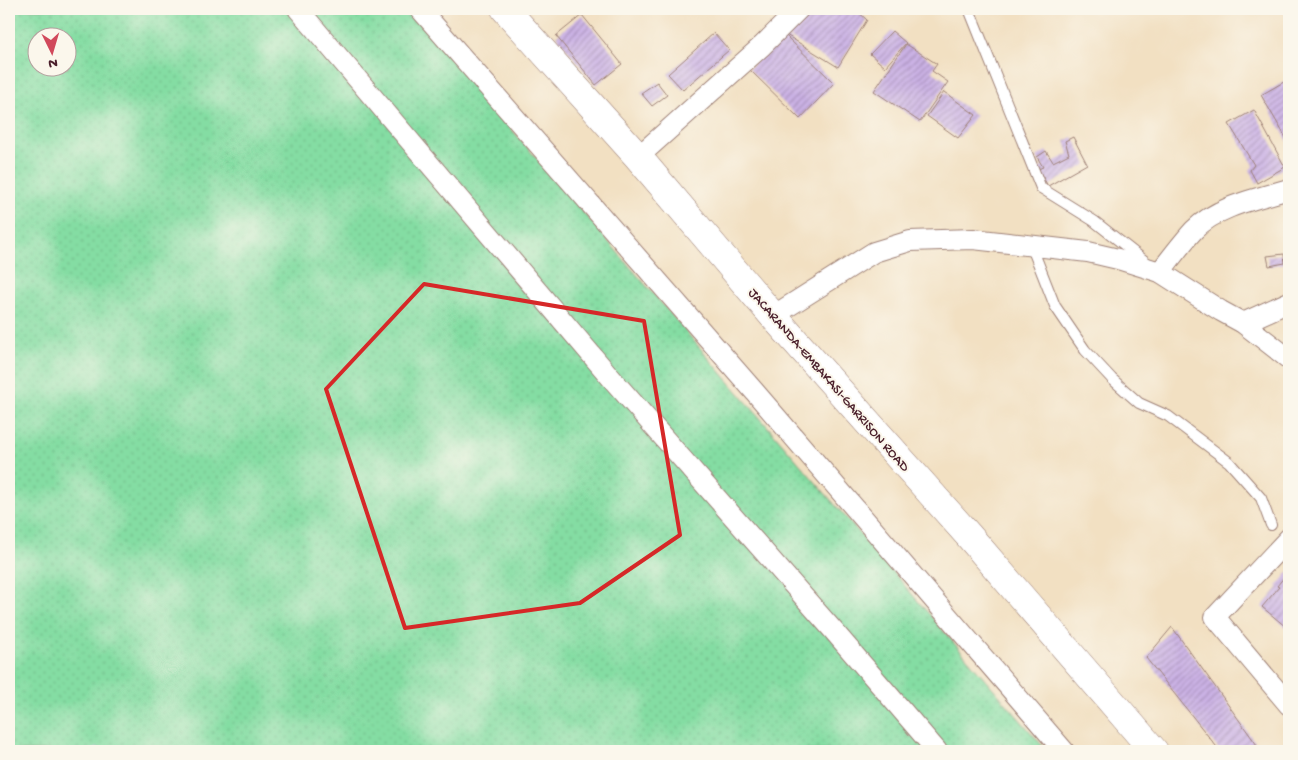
<svg xmlns="http://www.w3.org/2000/svg" width="1298" height="760" font-family="'Gochi Hand',sans-serif">
<style>
.grass{fill:url(#grass-dots);stroke:#677e67;fill-rule:evenodd}
.building{fill:url(#building-hatch)}
.lines{fill:none;stroke-linecap:round;stroke-linejoin:round}
.lane-casing{stroke:#9e8076;stroke-width:12}
.street-casing{stroke:#9e8076;stroke-width:22}
.secondary-casing{stroke:#9e8076;stroke-width:29}
.lane{stroke:#fff;stroke-width:10}
.street{stroke:#fff;stroke-width:20}
.secondary{stroke:#fff;stroke-width:28}
.marked{fill:none;stroke:#d62828;stroke-width:4;stroke-linejoin:round}
.labels{text-anchor:middle;stroke-width:4;stroke-linejoin:round;paint-order:stroke}
.street-label{font-size:14px;fill:#4a1f2b;stroke:#fbf7ec}
</style>
<defs>
<pattern id="grass-dots" width="8" height="8" patternUnits="userSpaceOnUse" patternTransform="scale(1.25)"><rect width="8" height="8" fill="#84dda3"/><path d="M2 2h.1M6 6h.1" fill="none" stroke="#74bd8c" stroke-width="1.8" stroke-linecap="round"/></pattern>
<pattern id="building-hatch" width="6" height="6" patternUnits="userSpaceOnUse" patternTransform="scale(1.25)"><rect width="6" height="6" fill="#cbb2e5"/><path d="M-1 1l2-2M0 6l6-6M5 7l2-2" fill="none" stroke="#a790ba"/></pattern>
</defs>
<rect width="100%" height="100%" fill="#fbf7ec"/>
<filter id="ink" filterUnits="userSpaceOnUse"><feTurbulence type="fractalNoise" baseFrequency=".02" numOctaves="2"/><feDisplacementMap in="SourceGraphic" scale="10" xChannelSelector="R" yChannelSelector="G"/><feConvolveMatrix kernelMatrix="1 2 1 2 8 2 1 2 1" color-interpolation-filters="sRGB"/></filter>
<filter id="wash" filterUnits="userSpaceOnUse"><feTurbulence type="fractalNoise" baseFrequency=".0096" numOctaves="4" result="noise"/><feDisplacementMap in="SourceGraphic" scale="20" xChannelSelector="R" yChannelSelector="G"/><feGaussianBlur stdDeviation="1.12" result="paint"/><feColorMatrix in="noise" values="0 0 0 0 0 0 0 0 0 0 0 0 0 0 0 0 0 1.4 0 .05"/><feComposite in="paint" operator="in"/></filter>
<g filter="url(#wash)">
<rect width="100%" height="100%" fill="#f2e0c2"/>
<!-- grass -->
<path class="grass" d="M9,9h399l639,742h-1038zM38,38h30v30h-30z"/>
<g id="blocks">
<!-- building -->
<g class="building">
<path d="M808,9h47l12,11 -29,47 -55,-34 51,50 -34,36 -51,-50 34,-36z"/>
<path d="M582,15l40,49 -26,21 -40,-49z"/>
<path d="M892,31l14,12 -21,24 -15,-13z"/>
<path d="M714,33l15,17 -46,40 -15,-16z"/>
<path d="M906,44l31,20 -5,7 16,11 -28,40 -46,-31z"/>
<path d="M1289,79v64l-28,-48z"/>
<path d="M657,82l10,13 -15,11 -11,-13z"/>
<path d="M944,92l32,23 -18,23 -31,-22z"/>
<path d="M1254,110l31,57 -28,16 -7,-13 4,-5 -25,-41z"/>
<path d="M1073,137l14,27 -39,22 -10,-17 5,-2 -6,-10 9,-6 7,11 16,-8 -4,-13z"/>
<path d="M1284,254l1,9 -16,3 -2,-10z"/>
<path d="M1289,571v52l-3,4 -24,-20 17,-20 -2,-1z"/>
<path d="M1172,627l85,118 -5,4 2,2h-34l-74,-93z"/>
<path d="M98,747l3,4h-12z"/>
</g>
</g>
</g>
<g filter="url(#ink)">
<use href="#blocks" fill-opacity="0" stroke="#9e8076" stroke-width="1"/>
<g class="lines">
<defs>
<g id="lane">
<path d="M969,9l72,179 53,33 52,41"/>
<path d="M1031,245l24,61 30,44 27,29 27,24 29,13 61,46 32,36 10,27"/>
</g>
<g id="street">
<path d="M298,9l314,370 220,250 105,122"/>
<path d="M420,9l334,382 310,360"/>
<path d="M638,157l124,-111 37,-37"/>
<path d="M1160,272c11,-14 22,-29 34,-42 23,-24 65,-32 95,-41"/>
<path d="M773,316l101,-64 36,-11 63,-2 115,13 30,7 42,13 61,39 22,12 46,36"/>
<path d="M1243,323l46,-21"/>
<path d="M1289,538l-74,79 74,88"/>
</g>
<path id="secondary" d="M505,9l133,148 135,159 196,220 185,215"/>
</defs>
<!-- lane casing -->
<use href="#lane" class="lane-casing"/>
<!-- street casing -->
<use href="#street" class="street-casing"/>
<!-- secondary casing -->
<use href="#secondary" class="secondary-casing"/>
<!-- lane -->
<use href="#lane" class="lane"/>
<!-- street -->
<use href="#street" class="street"/>
<!-- secondary -->
<use href="#secondary" class="secondary"/>
</g>
</g>
<!-- marked area -->
<path class="marked" d="M424,284l220,37 36,214 -100,68 -175,25 -79,-239z"/>
<g class="labels">
<!-- street labels -->
<g class="street-label">
<text transform="translate(830 379) rotate(49)" y="5">JACARANDA-EMBAKASI-GARRISON ROAD</text>
</g>
</g>
<!-- margin -->
<rect width="1298" height="760" fill="none" stroke="#fbf7ec" stroke-width="30"/>
<!-- north arrow -->
<g transform="translate(52 52) rotate(175)"><circle r="24" fill="#fbf7ec" stroke="#b4a19f"/>
<path d="M0-4L9 19L0 12L-9 19Z" fill="#d1495b"/>
<text y="-8" font-size="14" font-weight="bold" text-anchor="middle" fill="#4a1f2b">N</text>
</g>
</svg>
